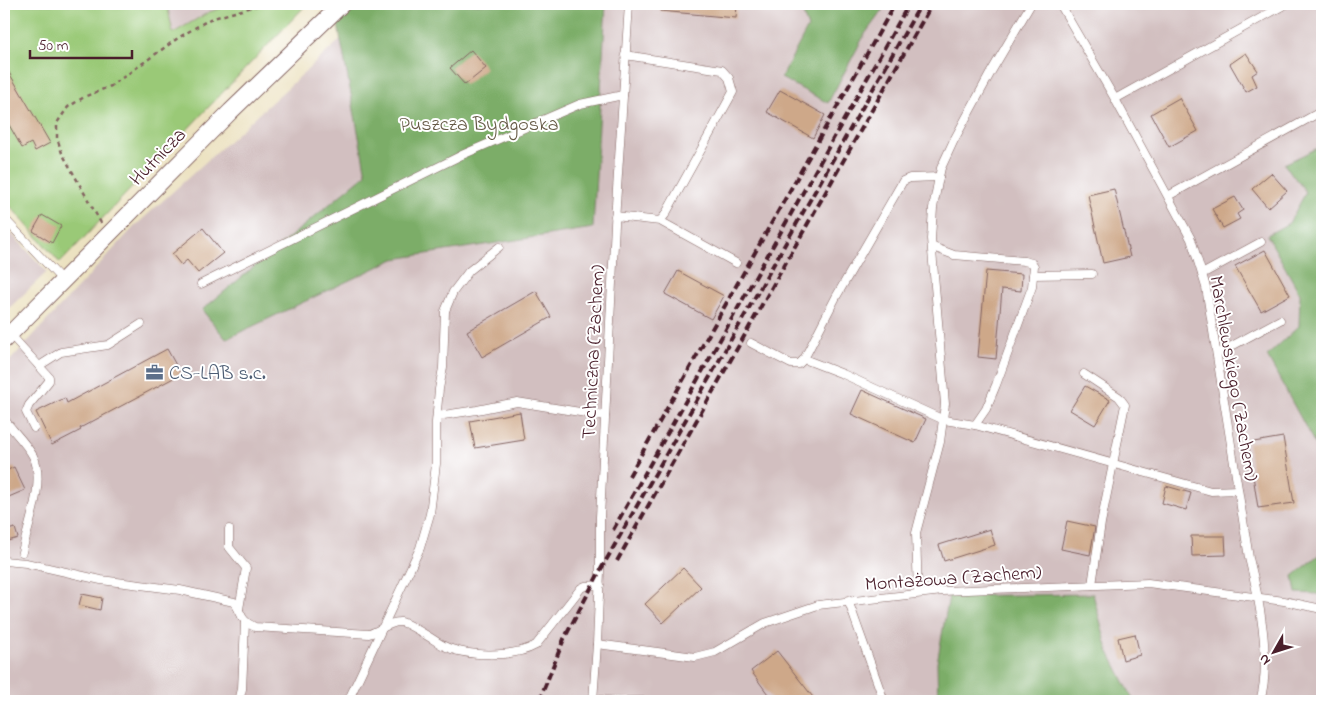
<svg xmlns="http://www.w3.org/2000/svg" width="1326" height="705" font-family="'Indie Flower',sans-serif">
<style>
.industrial{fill:#d2bfc0}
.green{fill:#9ac977;stroke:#727451}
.forest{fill:#7bad68;stroke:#62664a}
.building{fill:#cea889}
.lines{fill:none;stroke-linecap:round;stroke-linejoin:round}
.service-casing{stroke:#836360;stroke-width:9}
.minor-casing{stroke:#836360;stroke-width:18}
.path{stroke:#836360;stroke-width:2.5;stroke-dasharray:4 4;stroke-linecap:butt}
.service{stroke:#fff;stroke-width:8}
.minor{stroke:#fff;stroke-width:16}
.rail{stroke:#4a1f2b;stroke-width:4;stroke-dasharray:8 4;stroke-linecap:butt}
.labels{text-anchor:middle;stroke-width:4;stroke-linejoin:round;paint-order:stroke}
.park-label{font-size:20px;fill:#665a46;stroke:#fff}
.street-label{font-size:20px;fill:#4a1f2b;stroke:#fff}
.service-label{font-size:20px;fill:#4e5e75;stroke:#fff;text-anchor:start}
</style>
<rect width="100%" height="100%" fill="#fff"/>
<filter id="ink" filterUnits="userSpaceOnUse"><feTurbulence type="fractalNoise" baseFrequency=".02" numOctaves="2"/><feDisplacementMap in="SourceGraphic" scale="10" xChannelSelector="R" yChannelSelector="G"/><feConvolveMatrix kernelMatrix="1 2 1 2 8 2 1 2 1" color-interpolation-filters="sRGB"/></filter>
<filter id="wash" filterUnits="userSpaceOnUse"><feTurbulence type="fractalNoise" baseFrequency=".0096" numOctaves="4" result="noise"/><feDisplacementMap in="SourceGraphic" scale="20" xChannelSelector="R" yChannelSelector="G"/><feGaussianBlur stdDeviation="1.12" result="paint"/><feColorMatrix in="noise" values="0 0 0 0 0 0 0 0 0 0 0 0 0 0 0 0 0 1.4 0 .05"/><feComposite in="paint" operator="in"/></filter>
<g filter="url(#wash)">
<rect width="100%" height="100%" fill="#ece2c1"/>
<!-- industrial -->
<g class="industrial">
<path d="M167,4h67l-25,8 -37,21z"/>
<path d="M380,4h419l9,22 -27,52 84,-44 22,-30h435v142l-38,18 22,28 -17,31 -22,12 33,59 -1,32 -32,30 55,101v96l-29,23 3,17 21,1 5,2 -1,21h1v84h-188l-26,-51 -15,-56 -144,2 -12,67 1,38h-934v-334l131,-141z"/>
<path d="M4,225l43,47 -43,41z"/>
</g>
<!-- green -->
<path class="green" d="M4,4h163l6,29 36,-21 25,-8h73l-247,259 -56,-64z"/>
<!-- forest -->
<g class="forest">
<path d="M334,4h272l-13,224 -199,31 -168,80 -24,-29 164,-136z"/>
<path d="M799,4h88l-22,30 -37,69 -47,-25 27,-51z"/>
<path d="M1322,146v311l-55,-101 32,-30 1,-32 -33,-59 22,-12 17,-31 -22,-28z"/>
<path d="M1322,553v43l-5,-2 -21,-1 -3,-17z"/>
<path d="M1093,594l15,56 26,51h-196l-1,-38 12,-67z"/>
</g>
<g id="blocks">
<!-- building -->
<g class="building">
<path d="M661,4h76l-1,14 -76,-7z"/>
<path d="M471,50l15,18 -21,17 -15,-17z"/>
<path d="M1246,53l12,18 -6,4 5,11 -11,6 -16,-28z"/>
<path d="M4,64l46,79 -15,8 -4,-8 -9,5 -18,-32z"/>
<path d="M780,90l45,25 -12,23 -46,-26z"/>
<path d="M1179,98l19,33 -29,16 -18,-33z"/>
<path d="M1271,173l16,18 -19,17 -16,-19z"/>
<path d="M1114,189l16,68 -27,6 -15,-68z"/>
<path d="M1235,197l8,13 -6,4 3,5 -17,9 -11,-19z"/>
<path d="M42,215l19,11 -9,17 -19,-12z"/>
<path d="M203,228l20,25 -25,20 -11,-13 -6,5 -9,-11z"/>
<path d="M1265,250l25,45 -29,16 -26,-45z"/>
<path d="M678,271l46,25 -13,23 -46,-25z"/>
<path d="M986,271l36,3 -1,17 -19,-2 -6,70 -18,-2z"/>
<path d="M536,291l15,26 -69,40 -15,-26z"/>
<path d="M167,349l14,25 -101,54 1,2 -29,15 -16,-33 29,-14 2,5z"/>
<path d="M1085,386l25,14 -15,25 -25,-15z"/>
<path d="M862,390l64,29 -11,24 -64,-29z"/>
<path d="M520,412l4,28 -49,8 -5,-27z"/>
<path d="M1283,437l11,66 -36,5 -10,-65z"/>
<path d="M14,467l11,23 -21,9v-27z"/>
<path d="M1166,486l25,7 -5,17 -24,-7z"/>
<path d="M1067,521l28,6 -5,28 -29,-6z"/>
<path d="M15,528l3,10 -14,4v-11z"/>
<path d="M990,529l5,16 -51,16 -5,-16z"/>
<path d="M1191,536h34l1,19 -34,1z"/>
<path d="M683,568l18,19 -38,36 -18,-19z"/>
<path d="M82,594l20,4 -2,12 -21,-5z"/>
<path d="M1135,634l5,21 -17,5 -5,-22z"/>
<path d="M777,651l39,50h-43l-22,-30z"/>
</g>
</g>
</g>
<g filter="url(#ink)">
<use href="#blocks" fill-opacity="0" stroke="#836360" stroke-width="1"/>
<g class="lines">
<defs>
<g id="service">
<path d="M1060,4l55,95 76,140 15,48 43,271c10,39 23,104 11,143"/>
<path d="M1115,99l171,-95"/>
<path d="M1168,196l154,-85"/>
<path d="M615,216l45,5 5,-6 68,-123 -4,-14 -7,-8 -97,-15"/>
<path d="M4,218l59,63"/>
<path d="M660,221l76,42"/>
<path d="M933,247l21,8 70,6 8,2 2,3 -2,21 -36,98 -10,24 -11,16"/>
<path d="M1202,274l59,-32"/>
<path d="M1033,275l59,-1"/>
<path d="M201,284l261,-129 118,-51 43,-9"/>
<path d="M10,334l39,43v4l-20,24 -3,7 8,16"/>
<path d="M751,343l40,21h8l5,-5 39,15 101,46 31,5 236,66 27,-1"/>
<path d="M1217,354l63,-34"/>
<path d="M804,359l32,-62 67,-116 7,-3 29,-1"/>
<path d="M39,366l22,-14 47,-7 33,-21"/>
<path d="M1084,374l35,23 6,8 -24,118 -9,62"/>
<path d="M437,416l40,-6 40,-8 88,14"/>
<path d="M4,419c9,12 22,24 29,37 13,24 -5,70 -11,96"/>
<path d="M229,529v18l17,21 -7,41"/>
<path d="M4,561l22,2 75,17 79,10 54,12c9,12 5,18 21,25l114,7c11,-3 21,-13 32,-12 7,1 33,18 41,23 23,12 71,13 94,0l45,-57 4,-2 15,-1"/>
<path d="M918,593l-2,-60 24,-91 5,-38 -14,-165 2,-31 6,-31 2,-9 13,-28 37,-68 40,-68"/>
<path d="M848,600l36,101"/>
<path d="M597,644l98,13 20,-5 50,-29 53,-18 125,-14 205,-8 136,18 38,8"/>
<path d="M593,700l64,1"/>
<path d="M239,701l3,-12 3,-66"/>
<path d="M348,701l72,-153 10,-34 6,-50v-42l3,-33 4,-21 2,-57 8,-19 16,-21 30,-24"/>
<path d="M593,701l4,-57 3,-73v-54l16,-312 13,-201"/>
</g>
<path id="minor" d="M4,340l227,-229 111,-107"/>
</defs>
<!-- service casing -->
<use href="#service" class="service-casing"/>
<!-- minor casing -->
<use href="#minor" class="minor-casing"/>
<!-- path -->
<path class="path" d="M101,223l-39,-70 -5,-15v-15l11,-16 18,-11 25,-10 67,-48 32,-19 53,-15"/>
<!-- service -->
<use href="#service" class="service"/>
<!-- minor -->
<use href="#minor" class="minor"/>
<!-- rail -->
<g class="rail">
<path d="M629,476l266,-472"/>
<path d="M613,530l296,-526"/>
<path d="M617,561l315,-557"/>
<path d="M539,701l25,-62 36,-68 321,-567"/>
</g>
</g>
</g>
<!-- icons -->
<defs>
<symbol id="office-bare" viewBox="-9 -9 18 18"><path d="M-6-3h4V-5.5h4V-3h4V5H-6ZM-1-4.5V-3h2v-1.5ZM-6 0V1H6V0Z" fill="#5c6f8a" stroke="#fff" stroke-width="2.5" paint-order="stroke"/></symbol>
</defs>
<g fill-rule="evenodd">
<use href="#office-bare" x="142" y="360" width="25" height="25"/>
</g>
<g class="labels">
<!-- park labels -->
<g class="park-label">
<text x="479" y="130">Puszcza Bydgoska</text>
</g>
<!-- street labels -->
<g class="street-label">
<text transform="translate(157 156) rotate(-46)" y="7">Hutnicza</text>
<text transform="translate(592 352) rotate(-87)" y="7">Techniczna (Zachem)</text>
<text transform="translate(1235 378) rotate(80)" y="7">Marchlewskiego (Zachem)</text>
<text transform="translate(953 577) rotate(-4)" y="7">Montażowa (Zachem)</text>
</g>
<!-- service labels -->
<g class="service-label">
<text x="169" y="379">CS-LAB s.c.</text>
</g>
</g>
<!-- margin -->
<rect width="1326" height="705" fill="none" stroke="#fff" stroke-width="20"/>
<!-- north arrow -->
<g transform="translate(1274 652) rotate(231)" stroke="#ffffff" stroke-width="4" paint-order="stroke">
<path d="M0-4L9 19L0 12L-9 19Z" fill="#4a1f2b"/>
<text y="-8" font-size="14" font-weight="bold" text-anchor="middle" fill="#4a1f2b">N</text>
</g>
<!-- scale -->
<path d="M30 50v8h102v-8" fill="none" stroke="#4a1f2b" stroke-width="2.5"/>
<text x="38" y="50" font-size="15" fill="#4a1f2b" stroke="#ffffff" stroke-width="4" paint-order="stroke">50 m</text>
</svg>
